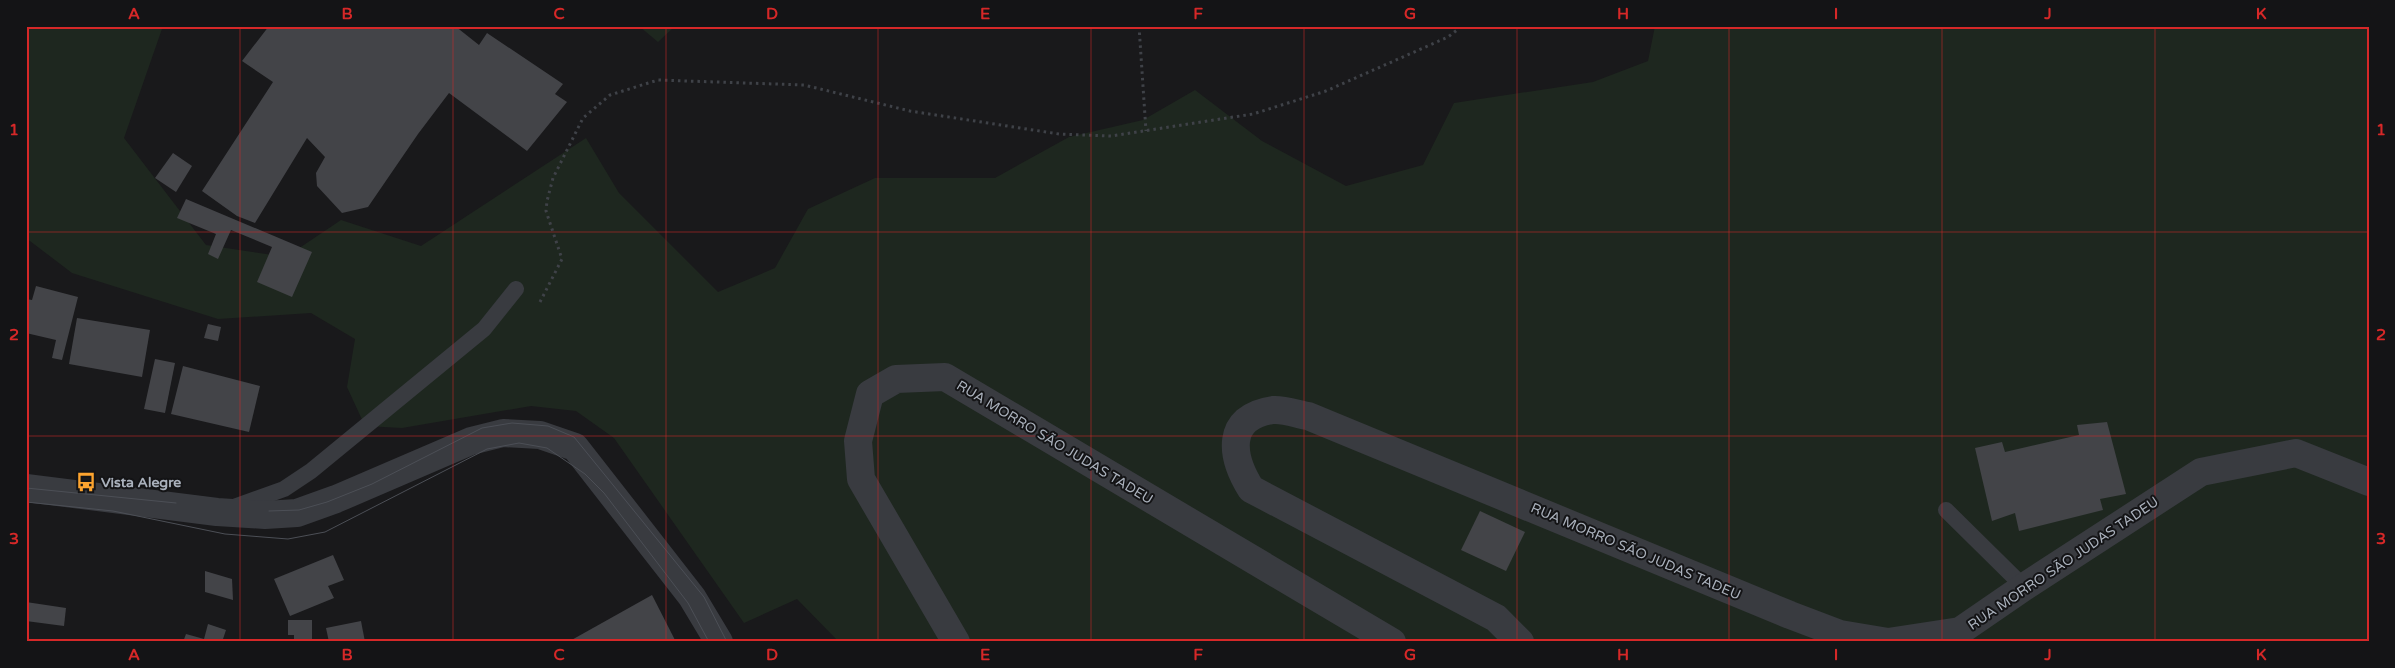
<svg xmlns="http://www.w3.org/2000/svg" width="2395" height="668" font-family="'Varela Round',sans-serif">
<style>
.green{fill:#1e271f}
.building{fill:#434448}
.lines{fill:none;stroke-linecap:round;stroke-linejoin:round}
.path{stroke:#3f4248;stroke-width:3;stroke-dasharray:2.5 4;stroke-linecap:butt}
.service{stroke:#393b40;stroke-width:16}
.minor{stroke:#393b40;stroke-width:28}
.tertiary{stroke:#393b40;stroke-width:28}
.tram{stroke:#4c4f56;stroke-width:1}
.grid{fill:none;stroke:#d62828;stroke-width:1;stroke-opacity:0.55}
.labels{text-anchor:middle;stroke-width:4;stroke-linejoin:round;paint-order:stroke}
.street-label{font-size:14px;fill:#aab1bc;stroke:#141416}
.poi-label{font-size:14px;font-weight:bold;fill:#aab1bc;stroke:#141416;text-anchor:start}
.neatline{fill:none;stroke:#d62828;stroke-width:2}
.grid-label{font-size:16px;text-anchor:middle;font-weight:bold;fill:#d62828}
</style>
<rect width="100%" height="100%" fill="#19191b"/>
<!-- green -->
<g class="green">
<path d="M26,26h137l-39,112 82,107 80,12 55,-37 80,26 165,-108 33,55 99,99 57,-24 33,-59 67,-31h120l74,-41 74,-17 52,-30 67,51 84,45 77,-21 31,-62 139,-21 55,-21 7,-35h714v616h-1530l-42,-43 -53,24 -130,-185 -38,-27 -45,-5 -129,22 -37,-2 -18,-39 8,-48 -44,-26 -93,6 -146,-46 -46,-35z"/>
<path d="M639,26h36l-17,16z"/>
</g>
<!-- building -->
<g class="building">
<path d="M269,26h186l24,19 8,-12 76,51 -8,10 12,8 -40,49 -78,-58 -31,41 -50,73 -26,6 -25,-27 -1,-13 9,-16 -18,-19 -52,85 -18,-7 -35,-25 71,-109 -31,-21z"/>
<path d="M173,153l19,13 -16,26 -21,-14z"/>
<path d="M186,199l126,53 -20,45 -35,-15 15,-35 -41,-17 -13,29 -10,-5 8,-20 -39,-16z"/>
<path d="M36,286l42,11 -16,63 -10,-2 4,-18 -30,-7v-34l6,1z"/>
<path d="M77,318l73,12 -8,47 -73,-13z"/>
<path d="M208,324l13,3 -3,14 -14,-3z"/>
<path d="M155,359l20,4 -10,50 -21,-4z"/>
<path d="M183,366l77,20 -11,46 -78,-18z"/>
<path d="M2107,422l19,72 -26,5 3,11 -84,21 -4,-18 -23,8 -17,-73 27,-6 3,10 74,-17 -2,-10z"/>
<path d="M1480,511l45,21 -19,39 -45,-21z"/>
<path d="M333,555l11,25 -16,6 6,12 -44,18 -16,-37z"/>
<path d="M205,571l27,8 1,21 -28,-8z"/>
<path d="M652,595l24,47h-108z"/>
<path d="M26,602l40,6 -2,18 -38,-5z"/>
<path d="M288,620h24v20l-18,1v-6h-6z"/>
<path d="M361,621l4,21h-36l-3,-14z"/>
<path d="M208,624l18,6 -4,12h-39l3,-8 18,5z"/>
</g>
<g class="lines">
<!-- path -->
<g class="path">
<path d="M1139,26l7,105"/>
<path d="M540,302l22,-43 -16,-48 1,-10 6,-23 30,-60 27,-23 48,-15 146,5 106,26 149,23 52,2 142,-22 73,-23 122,-54 9,-7 1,-4"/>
</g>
<!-- service -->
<g class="service">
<path d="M231,508l53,-19 27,-18 173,-142 32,-40"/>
<path d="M1946,510l78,77"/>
</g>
<!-- minor -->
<g class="minor">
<path d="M956,642l-95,-163 -3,-38 12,-47 26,-15 49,-2 447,265"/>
<path d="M1520,642l-24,-24 -245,-129c-20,-32 -27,-72 22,-79 10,-1 24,4 35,6l482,199 50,19 48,8 72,-11 64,-44 177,-115 95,-19 73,29"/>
</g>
<!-- tertiary -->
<path class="tertiary" d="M26,488l191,24 48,3 32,-2 39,-14 135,-58 32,-8 37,2 35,12 117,150 27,45"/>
<!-- tram -->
<g class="tram">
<path d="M26,488l150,15"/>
<path d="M26,502l87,9 112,23 63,5 37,-7 162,-83 32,-6 28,5 38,26 19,19 84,110 21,39"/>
<path d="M269,511l30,-1 28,-8 45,-18 110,-56 30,-5 36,3 26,11 130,160 23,45"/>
</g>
</g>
<!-- grid -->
<path class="grid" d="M240,26v616M453,26v616M666,26v616M878,26v616M1091,26v616M1304,26v616M1517,26v616M1729,26v616M1942,26v616M2155,26v616M26,232h2343M26,436h2343"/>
<!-- icons -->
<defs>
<symbol id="bus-bare" viewBox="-9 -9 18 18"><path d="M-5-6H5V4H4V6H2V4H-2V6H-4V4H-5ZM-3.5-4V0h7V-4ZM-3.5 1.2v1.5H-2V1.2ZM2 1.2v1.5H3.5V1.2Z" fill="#fda42f" stroke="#141416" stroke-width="2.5" paint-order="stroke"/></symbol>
</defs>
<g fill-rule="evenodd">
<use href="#bus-bare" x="72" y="468" width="28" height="28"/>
</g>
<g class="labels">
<!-- street labels -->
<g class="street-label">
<text transform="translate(1055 442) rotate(31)" y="5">RUA MORRO SÃO JUDAS TADEU</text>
<text transform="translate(1636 551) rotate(23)" y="5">RUA MORRO SÃO JUDAS TADEU</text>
<text transform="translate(2063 563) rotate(-34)" y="5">RUA MORRO SÃO JUDAS TADEU</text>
</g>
<!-- poi labels -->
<g class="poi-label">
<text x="101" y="487">Vista Alegre</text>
</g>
</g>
<!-- border -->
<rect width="2395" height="668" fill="none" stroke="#141416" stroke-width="55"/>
<rect x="28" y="28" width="2340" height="612" class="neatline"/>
<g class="grid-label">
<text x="134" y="19">A</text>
<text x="347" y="19">B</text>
<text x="559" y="19">C</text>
<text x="772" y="19">D</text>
<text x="985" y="19">E</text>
<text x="1198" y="19">F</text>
<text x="1410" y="19">G</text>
<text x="1623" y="19">H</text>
<text x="1836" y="19">I</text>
<text x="2048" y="19">J</text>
<text x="2261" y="19">K</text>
<text x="14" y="135">1</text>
<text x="2381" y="135">1</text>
<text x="14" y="340">2</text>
<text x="2381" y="340">2</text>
<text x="14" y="544">3</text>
<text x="2381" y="544">3</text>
<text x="134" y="660">A</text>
<text x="347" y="660">B</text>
<text x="559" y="660">C</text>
<text x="772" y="660">D</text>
<text x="985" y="660">E</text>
<text x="1198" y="660">F</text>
<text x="1410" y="660">G</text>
<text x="1623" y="660">H</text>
<text x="1836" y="660">I</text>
<text x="2048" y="660">J</text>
<text x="2261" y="660">K</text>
</g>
</svg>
